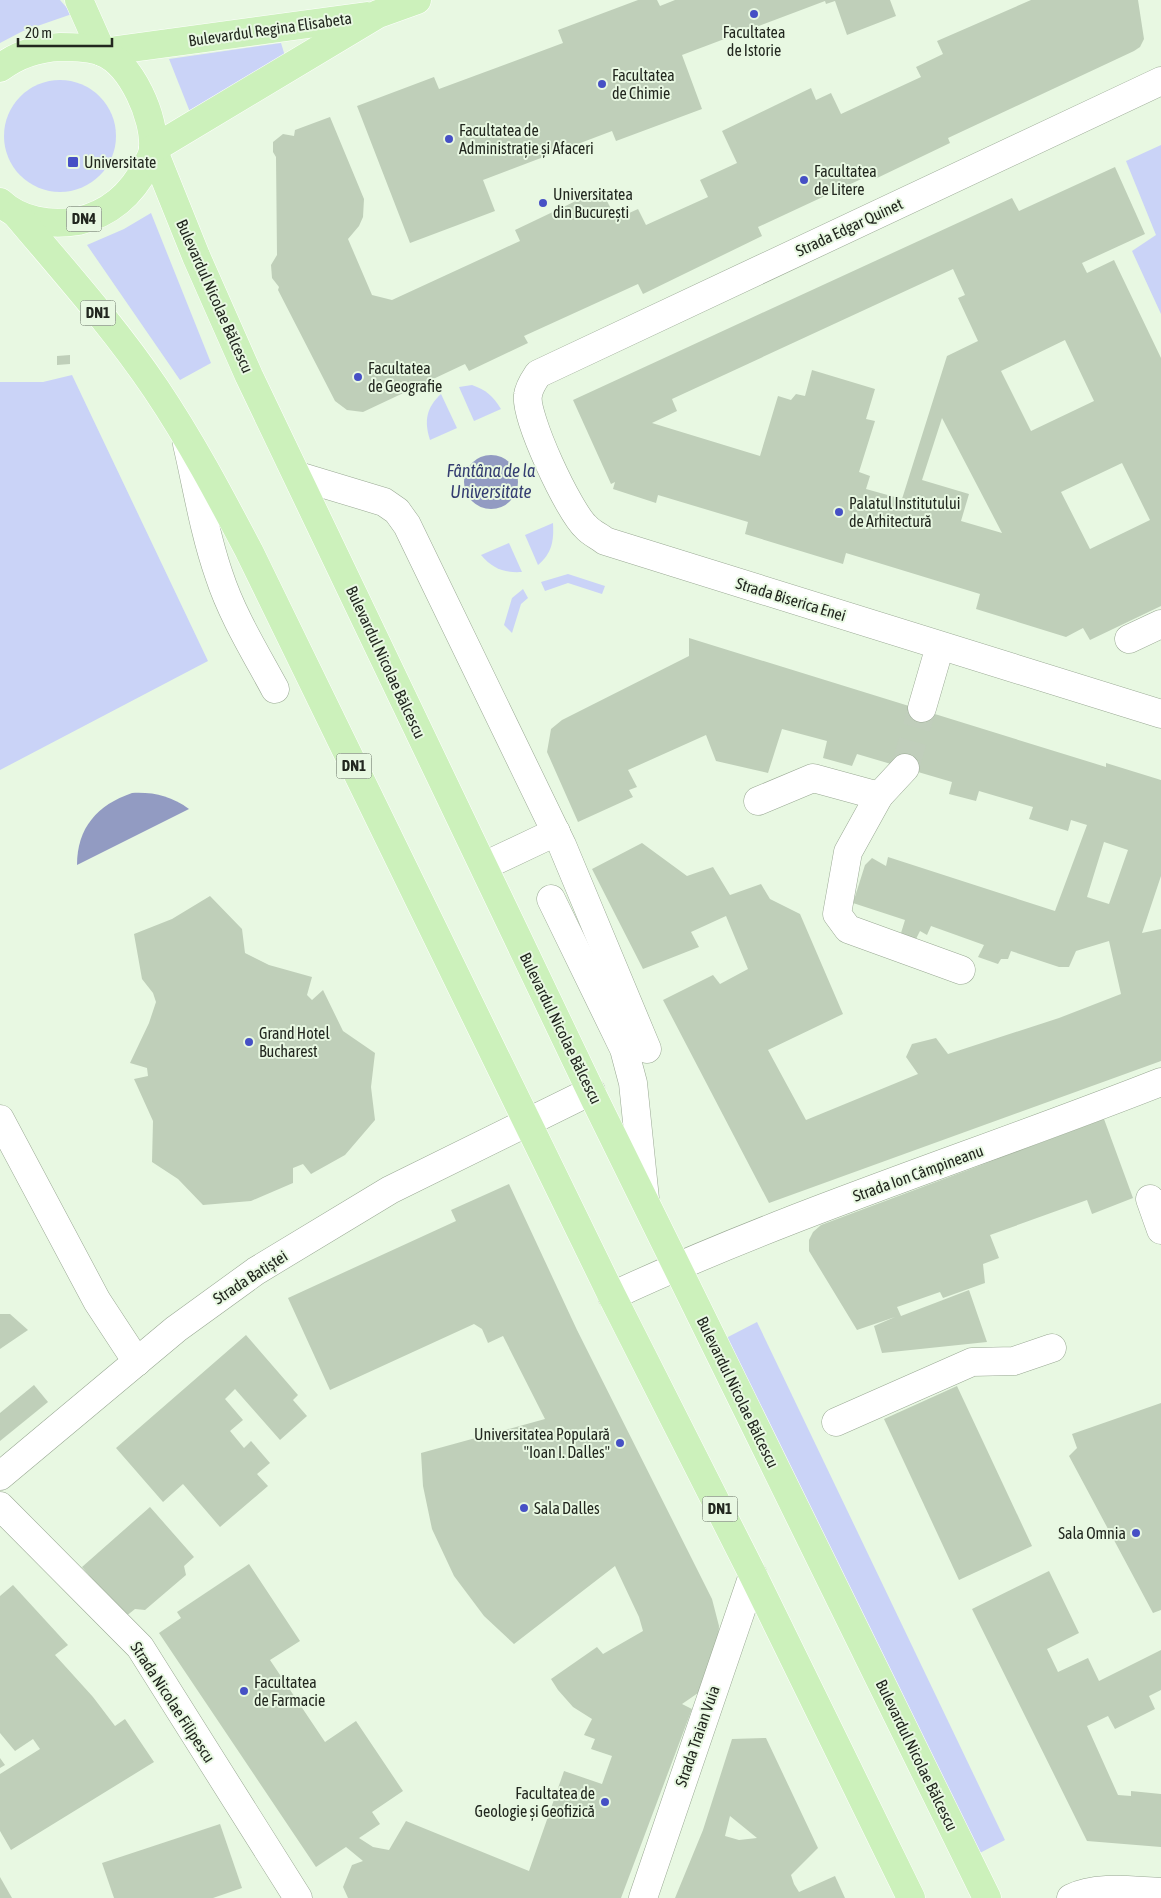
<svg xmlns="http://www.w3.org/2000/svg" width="1161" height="1898" font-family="'Asap Condensed',sans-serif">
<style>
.green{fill:#cad3f7}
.water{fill:#929bc2}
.building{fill:#bfcfb9;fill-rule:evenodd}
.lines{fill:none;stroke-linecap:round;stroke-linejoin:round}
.minor-tunnel{stroke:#c0cebb;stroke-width:28;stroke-dasharray:28 14;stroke-linecap:butt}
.minor-casing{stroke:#99a893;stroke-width:29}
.major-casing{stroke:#fff;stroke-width:29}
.minor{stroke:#fff;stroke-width:28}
.major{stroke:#ccf1bb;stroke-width:28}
.poi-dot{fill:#4650c5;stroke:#e8f8e2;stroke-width:2}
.labels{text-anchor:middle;stroke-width:4;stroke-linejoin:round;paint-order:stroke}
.shield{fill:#e8f8e2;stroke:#5d665a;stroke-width:1}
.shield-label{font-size:15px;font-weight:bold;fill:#22271f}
.street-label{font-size:16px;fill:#22271f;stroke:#e8f8e2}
.poi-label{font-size:16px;fill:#22271f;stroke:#e8f8e2;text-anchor:start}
.water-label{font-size:18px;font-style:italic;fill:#343d71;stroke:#e8f8e2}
</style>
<rect width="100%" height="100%" fill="#e8f8e2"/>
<!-- green -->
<g class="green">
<path d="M0,0h60l12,14 -49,17 -23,12z"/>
<path d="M281,43l4,13 -95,56 -21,-53z"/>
<circle cx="60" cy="136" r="56"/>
<path d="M1161,145v169l-29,-63 24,-16 -30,-74z"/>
<path d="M151,213l60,150 -31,17 -93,-135 37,-16z"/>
<path d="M72,375l136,286 -208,109v-388h43z"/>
<path d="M472,385c14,5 21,11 29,24l-27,12 -15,-34z"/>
<path d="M441,394l16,34 -27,12c-6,-19 -4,-32 11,-46z"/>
<path d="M553,523c1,18 -1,30 -15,42l-13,-30z"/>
<path d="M509,543l13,29c-18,1 -29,-3 -41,-17z"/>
<path d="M568,574l37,12 -3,8 -34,-11 -23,8 -4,-9z"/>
<path d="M523,589l5,9 -7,6 -9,29 -8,-8 8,-27z"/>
<path d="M757,1322l248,518 -31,16 -248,-518z"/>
</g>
<!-- water -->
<g class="water">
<circle cx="491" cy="482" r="27"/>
<path d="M132,793c22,-1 39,3 57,16l-112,56c0,-37 20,-60 55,-72z"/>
</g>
<!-- building -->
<g class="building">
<path d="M638,0h19l3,6 15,-6h215l6,16 -49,19 -12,-34 -9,3 -1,-3 -143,54 20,54 -86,32 -4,-10 -129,49 12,31 -85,32 -53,-137 77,-29 5,12 124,-46 -5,-13z"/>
<path d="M1031,0h107l6,39 -4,8 -6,4 -186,87 2,5 -75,36 -3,-5 -114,53 4,9 -119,58 -5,-10 -114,52 4,7 -59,28 -4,-7 -102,48 -16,-2 -12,-9 -57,-111 1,-3 -7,-9 -1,-13 6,-10 -1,-98 -3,-5v-10l10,-8 11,2 1,-6 35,-13 34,82 -1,18 -4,9 -11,13 24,56 20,5 128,-59 -5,-11 86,-41 15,30 22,-10 8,16 62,-28 -8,-17 37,-17 -15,-32 89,-43 5,12 15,-7 10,21 80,-37 -5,-10 27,-13 -6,-13z"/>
<path d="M1115,167l30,67 -63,29 5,10 27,-13 47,98v248l-71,34 -7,-12 -17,9 -90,-28 4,-15 -134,-41 -3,11 -98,-30 3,-12 -90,-27 -2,8 -43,-14 2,-7 -4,2 -38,-84 439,-202 7,13zM953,269l12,26 -7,3 20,43 -31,15 -45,143 -36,-10 4,-13 -11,-4 16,-51 -9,-2 9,-30 -63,-19 -7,26 -9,-2 -5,6 -13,-4 -18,60 -108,-33 25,-12 -5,-12zM1065,340l29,61 -63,30 -30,-60zM942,418l60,115 -41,-12 8,-27 -47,-14zM1122,463l28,57 -60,29 -29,-57z"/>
<path d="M70,355v9l-13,1v-9z"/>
<path d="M689,638l417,129v-4l55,17v96l-19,57 19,-4v132l-392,142 -106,-203 50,-25 7,9 28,-15 -22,-53 -35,16 8,15 -56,22 -51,-100 50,-26 45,33 26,-9 17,28 31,-11 9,15 30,15 43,100 -75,36 38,70 112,-46 -12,-17 6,-13 24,-6 12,16 111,-36 62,-24 -12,-53 -33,10 -7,16h-10l-48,-16 -3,8h-7l-3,5 -20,-7 6,-12 -53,-19 -4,9 -7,-4 -4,8 -15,-6 4,-13 -52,-17 12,-38 7,-7 14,8 2,-9 167,54 32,-86 -16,-5 -3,11 -39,-12 4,-12 -54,-16 -3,10 -27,-7 3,-12 -95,-28 -5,12 -29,-8 4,-17 -45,-12 -14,44 -52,-12 -10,-26 -78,35 9,17 -8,3 4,7 -55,25 -31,-70 4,-23 11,-9 127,-64zM1104,842l24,8 -19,54 -22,-7z"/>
<path d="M210,896l32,33 3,24 24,12 43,12 -5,18 5,5 11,-10 20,41 32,22 -4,34 4,33 -30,35 -34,19 -8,-10 -10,4v15l-42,18 -48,4 -25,-26 -26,-17 1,-41 -19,-42 14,-3 -1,-8 -17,-5 19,-40 7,-21 -3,-9 -11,-14 -8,-45 38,-15z"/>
<path d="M1104,1119l29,79 -41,16 -5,-14 -97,35 9,23 -16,6 2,19 -42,15 -3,-6 -43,15 4,9 68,-26 18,52 -105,11 -8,-27 21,-9 -38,13 -48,-79v-11l4,-8 8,-7z"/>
<path d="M509,1184l68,146 135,269 7,27 -1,19 -13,36 -7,12 -16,11 10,5 -71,189h-273l-5,-11 9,-22 11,-4 -17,-14 -30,20 -157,-234 22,-15 -4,-6 72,-48 51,77 -30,19 55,82 31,-21 47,70 -31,21 8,12 -21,14 14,9 16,3 17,-29 123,50 35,-100 38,13 10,-28 -21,-7 4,-10 -11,-4 8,-16 -19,-12 -15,-17 -7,-11 46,-32 6,7 40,-23 -4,-14 -24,-51 -101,78 -30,-28 -30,-40 -22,-47 -9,-43 -2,-33 124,-34 -42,-83 -15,7 -6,-14 -8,-5 -144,66 -42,-92 168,-77 -5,-11z"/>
<path d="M0,1314h10l18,16 -28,19z"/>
<path d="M246,1335l52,60 -5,5 14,16 -27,24 -45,-51 -10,10 18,21 -13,11 14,17 7,-7 19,22 -13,11 11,12 -48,41 -37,-43 -20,18 -47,-54z"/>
<path d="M34,1385l14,17 -48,39v-28z"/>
<path d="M957,1386l75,160 -73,34 -75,-161z"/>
<path d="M1161,1403v207l-8,3 -84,-157 8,-8 -5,-14z"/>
<path d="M150,1507l44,50 -10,9 2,9 -41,35 -10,-1 -10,8 -43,-50z"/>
<path d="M1049,1571l30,62 -32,16 11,23 30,-14 11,23 62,-31v40l-12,6 6,13 -40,20 -7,-13 -21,10 31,69 13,1v-5l30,3v53l-74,-6 -115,-232z"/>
<path d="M13,1585l55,60 -13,10 38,42 22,29 10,-7 29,43 -143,88 -11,-19v-57l40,-25 -7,-10 -18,12 -15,-18v-137z"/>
<path d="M766,1738l52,110 -27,27 3,9 5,8 36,-16 10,22h-170l28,-68 29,-91zM730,1816l27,22 -18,2 -14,-4z"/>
<path d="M0,1758l5,7 -5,3z"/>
<path d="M220,1824l22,64 -29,10h-99l-12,-35z"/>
<path d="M0,1877l12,21h-12z"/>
</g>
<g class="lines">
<!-- minor-tunnel -->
<path class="minor-tunnel" d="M905,768l17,-60"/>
<defs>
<g id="minor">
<path d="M1161,81l-623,293c-4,6 -9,13 -10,21 -4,21 41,117 58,132 5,6 13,9 19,14l556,173"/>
<path d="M187,444c10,43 17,88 32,131 13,40 36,77 56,114"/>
<path d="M298,476l86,26 13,9 10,14 155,320 85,204"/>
<path d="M1129,639l32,-15"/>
<path d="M922,708l18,-62"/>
<path d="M879,796l-31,56 -11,62 11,15 113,41"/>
<path d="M758,801l55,-23 66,18 26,-28"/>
<path d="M484,866l72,-34"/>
<path d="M551,899l73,150 9,34 12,116"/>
<path d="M0,1119l97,182 40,61"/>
<path d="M1150,1199l11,31"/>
<path d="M612,1296c178,-83 366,-142 549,-214"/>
<path d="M836,1422l136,-60 42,-1 38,-13"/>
<path d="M0,1476l176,-147 80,-58 134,-81 201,-99"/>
<path d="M0,1506l140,141 158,251"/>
<path d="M643,1898l110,-323"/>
<path d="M1071,1898c27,-13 62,-7 90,-6"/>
</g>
<g id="major">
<path d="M79,0l23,52"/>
<path d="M102,52l265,-36"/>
<path d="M0,68c17,-13 39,-20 60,-21 12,0 30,0 42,5 30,12 53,66 51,96 0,6 -4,13 -7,18 -14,28 -37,48 -68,55 -28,5 -58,0 -78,-19"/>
<path d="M153,149l43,107 53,120 346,724 392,798"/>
<path d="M153,149l225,-135 39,-14"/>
<path d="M16,214c48,57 99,114 140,175 35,52 64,107 93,162l363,745 141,279 158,323"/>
</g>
</defs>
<!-- minor casing -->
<use href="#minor" class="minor-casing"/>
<!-- major casing -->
<use href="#major" class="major-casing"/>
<!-- minor -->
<use href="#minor" class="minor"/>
<!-- major -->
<use href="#major" class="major"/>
</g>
<!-- markers -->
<g class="poi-dot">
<circle cx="754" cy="14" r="5"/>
<circle cx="602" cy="84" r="5"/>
<circle cx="449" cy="139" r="5"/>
<rect x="67" y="156" width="12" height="12" rx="2.5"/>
<circle cx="804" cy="180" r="5"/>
<circle cx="543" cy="203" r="5"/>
<circle cx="358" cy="377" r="5"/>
<circle cx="839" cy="512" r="5"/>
<circle cx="249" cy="1042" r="5"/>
<circle cx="620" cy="1443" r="5"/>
<circle cx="524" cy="1508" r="5"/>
<circle cx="1136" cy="1533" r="5"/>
<circle cx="244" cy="1691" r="5"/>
<circle cx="605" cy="1802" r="5"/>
</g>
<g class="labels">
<!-- shield labels -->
<g class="shield">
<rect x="66.5" y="206.5" width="35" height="25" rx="4"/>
<rect x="80.5" y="300.5" width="35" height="25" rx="4"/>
<rect x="336.5" y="753.5" width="35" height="25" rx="4"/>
<rect x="702.5" y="1496.5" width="35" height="25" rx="4"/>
</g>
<g class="shield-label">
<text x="84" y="224">DN4</text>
<text x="98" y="318">DN1</text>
<text x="354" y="771">DN1</text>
<text x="720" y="1514">DN1</text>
</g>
<!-- street labels -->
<g class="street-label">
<text transform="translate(270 29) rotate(-8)" y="6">Bulevardul Regina Elisabeta</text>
<text transform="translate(849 227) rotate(-25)" y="6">Strada Edgar Quinet</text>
<text transform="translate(215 296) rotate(66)" y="6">Bulevardul Nicolae Bălcescu</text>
<text transform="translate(791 599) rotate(17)" y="6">Strada Biserica Enei</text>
<text transform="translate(386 662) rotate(65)" y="6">Bulevardul Nicolae Bălcescu</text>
<text transform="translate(561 1028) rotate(64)" y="6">Bulevardul Nicolae Bălcescu</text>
<text transform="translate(918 1173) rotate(-20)" y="6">Strada Ion Câmpineanu</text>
<text transform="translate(250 1277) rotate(-33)" y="6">Strada Batiștei</text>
<text transform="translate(738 1392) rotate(64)" y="6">Bulevardul Nicolae Bălcescu</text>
<text transform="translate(173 1702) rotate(57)" y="6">Strada Nicolae Filipescu</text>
<text transform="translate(697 1736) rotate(-71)" y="6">Strada Traian Vuia</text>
<text transform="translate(917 1755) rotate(64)" y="6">Bulevardul Nicolae Bălcescu</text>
</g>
<!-- poi labels -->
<g class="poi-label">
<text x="754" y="38" text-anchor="middle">Facultatea<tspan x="754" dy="18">de Istorie</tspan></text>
<text x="612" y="81">Facultatea<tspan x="612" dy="18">de Chimie</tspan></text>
<text x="459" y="136">Facultatea de<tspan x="459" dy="18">Administrație și Afaceri</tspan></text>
<text x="84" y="168">Universitate</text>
<text x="814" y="177">Facultatea<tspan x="814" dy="18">de Litere</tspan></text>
<text x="553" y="200">Universitatea<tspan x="553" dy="18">din București</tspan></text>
<text x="368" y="374">Facultatea<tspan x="368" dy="18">de Geografie</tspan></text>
<text x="849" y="509">Palatul Institutului<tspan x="849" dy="18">de Arhitectură</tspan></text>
<text x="259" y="1039">Grand Hotel<tspan x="259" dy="18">Bucharest</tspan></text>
<text x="610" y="1440" text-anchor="end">Universitatea Populară<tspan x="610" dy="18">"Ioan I. Dalles"</tspan></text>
<text x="534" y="1514">Sala Dalles</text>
<text x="1126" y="1539" text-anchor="end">Sala Omnia</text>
<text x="254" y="1688">Facultatea<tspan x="254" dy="18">de Farmacie</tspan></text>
<text x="595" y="1799" text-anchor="end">Facultatea de<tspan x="595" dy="18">Geologie și Geofizică</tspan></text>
</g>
<!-- water labels -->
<g class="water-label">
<text x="491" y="477">Fântâna de la<tspan x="491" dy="21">Universitate</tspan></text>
</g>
</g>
<!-- scale -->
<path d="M18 38v8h94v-8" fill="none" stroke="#22271f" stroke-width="2.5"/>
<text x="25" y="38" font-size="15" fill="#22271f" stroke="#e8f8e2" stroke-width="4" paint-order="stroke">20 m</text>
</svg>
